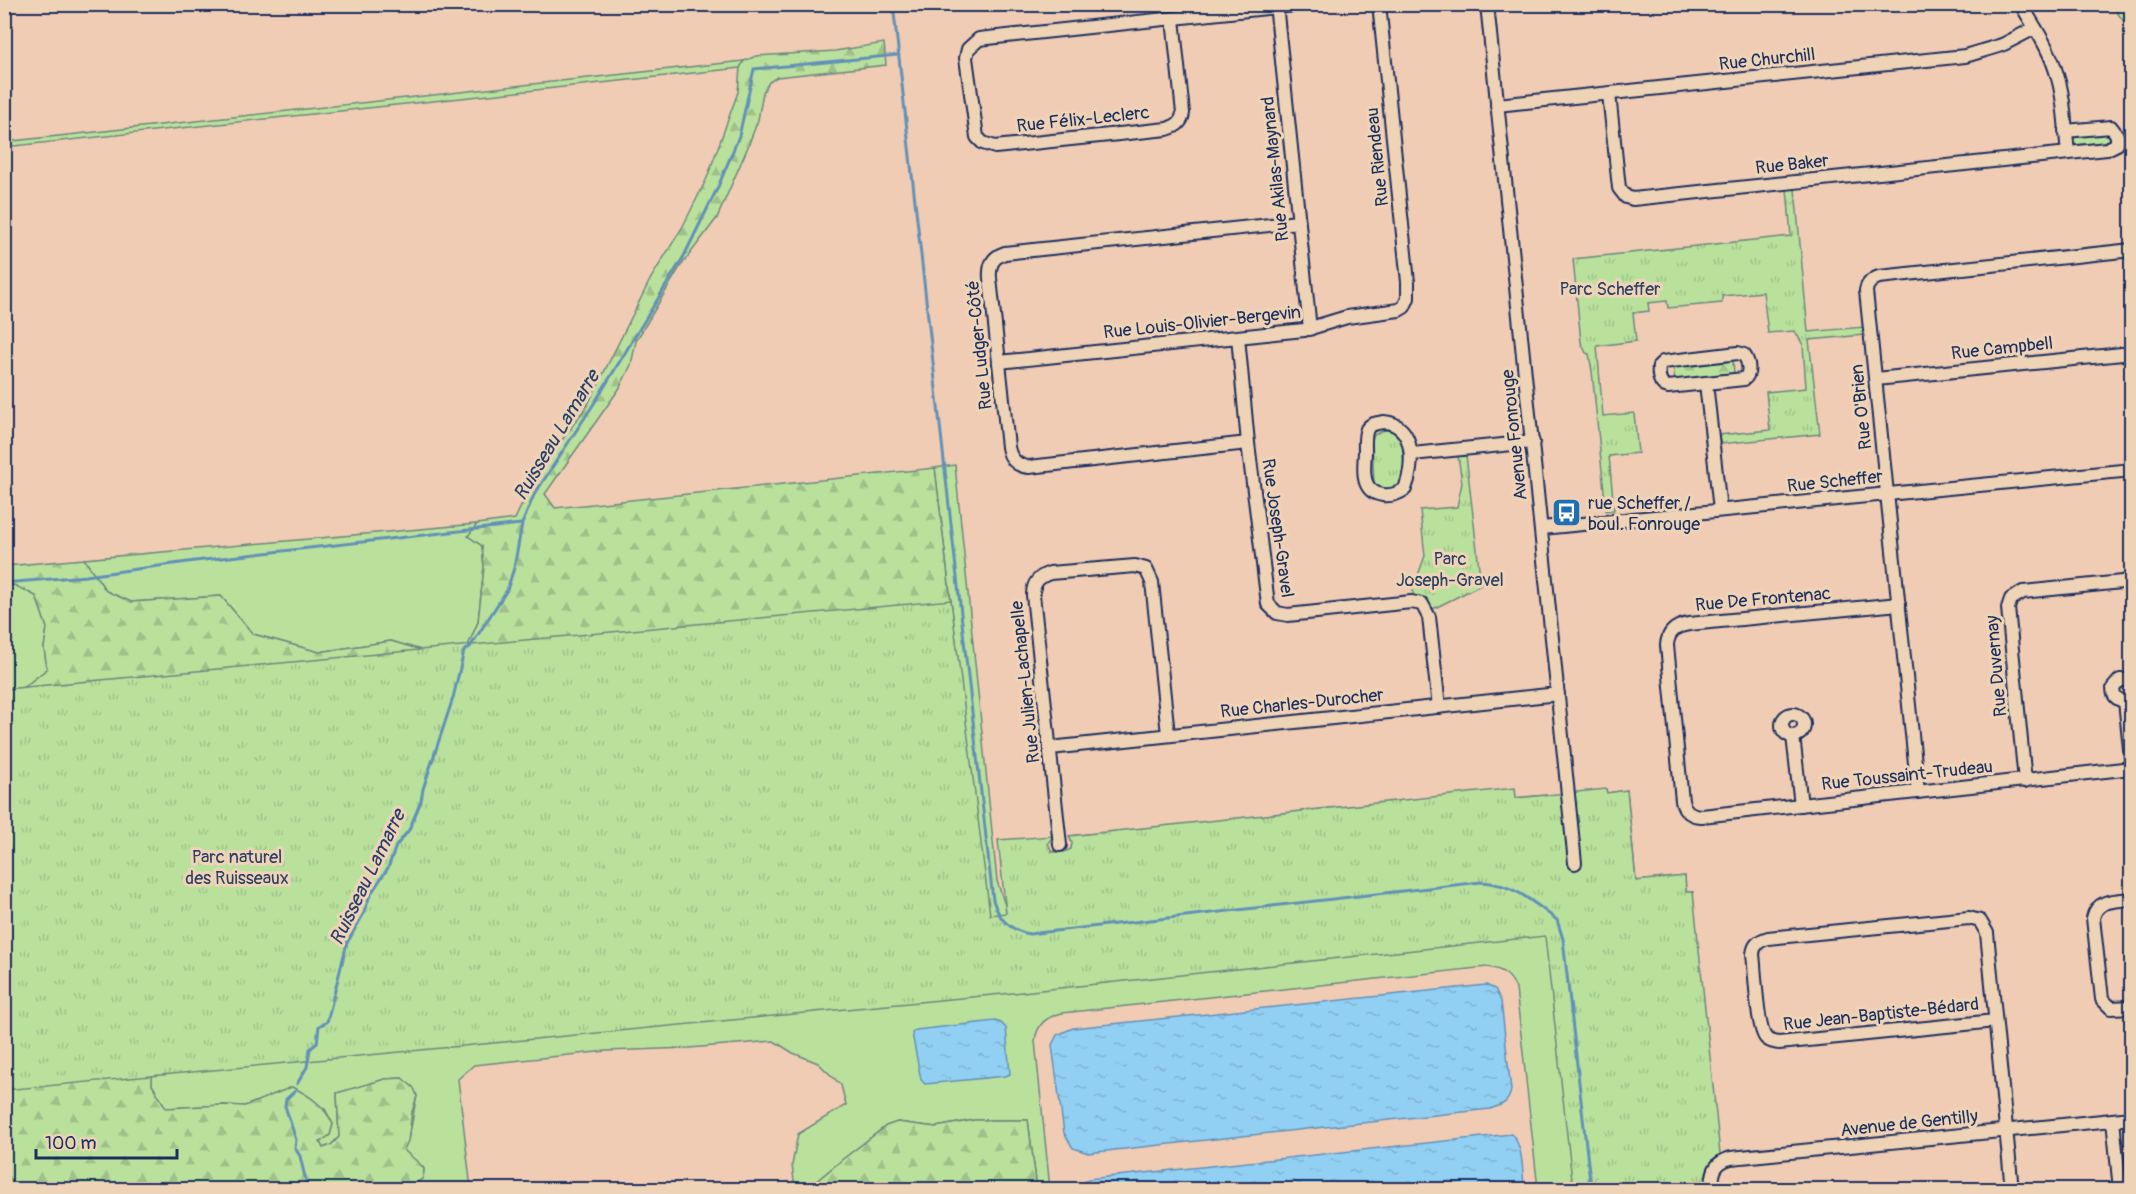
<svg xmlns="http://www.w3.org/2000/svg" width="2136" height="1194" font-family="Pangolin,sans-serif">
<style>
.green{fill:#bae19c;stroke:#6a887d;stroke-width:1.5}
.forest{fill:url(#forest-firs);stroke:#6a887d;stroke-width:1.5}
.park{fill:url(#park-tufts);stroke:#6a887d;stroke-width:1.5}
.water{fill:url(#water-ripples);stroke:#6290b7;stroke-width:1.5}
.lines{fill:none;stroke-linecap:round;stroke-linejoin:round}
.stream{stroke:#6290b7;stroke-width:3}
.minor-casing{stroke:#1b2f5e;stroke-width:16}
.minor{stroke:#efd3b6;stroke-width:12}
.labels{text-anchor:middle;stroke-width:6;stroke-linejoin:round;paint-order:stroke}
.street-label{font-size:18px;fill:#1b2f5e;stroke:#efd3b6}
.park-label{font-size:18px;fill:#2b4164;stroke:#efd3b6}
.poi-label{font-size:18px;fill:#1b2f5e;stroke:#efd3b6;text-anchor:start}
.water-label{font-size:20px;font-style:italic;fill:#273f6d;stroke:#efd3b6}
</style>
<defs>
<pattern id="forest-firs" width="22" height="20" patternUnits="userSpaceOnUse" patternTransform="scale(1.5)"><rect width="22" height="20" fill="#bae19c"/><path d="M5 1l3.5 6h-7zM16 11l3.5 6h-7z" fill="#9fc189"/></pattern>
<pattern id="park-tufts" width="24" height="20" patternUnits="userSpaceOnUse" patternTransform="scale(1.5)"><rect width="24" height="20" fill="#bae19c"/><path d="M3 7l-1-3M5 7V3M7 7l1-3M15 17l-1-3M17 17v-4M19 17l1-3" fill="none" stroke="#9fc189"/></pattern>
<pattern id="water-ripples" width="26" height="14" patternUnits="userSpaceOnUse" patternTransform="scale(1.5)"><rect width="26" height="14" fill="#92d0f3"/><path d="M2 4q2-2 4 0t4 0M15 11q2-2 4 0t4 0" fill="none" stroke="#7db3d3"/></pattern>
</defs>
<rect width="100%" height="100%" fill="#f1ccb5"/>
<filter id="ink" filterUnits="userSpaceOnUse"><feTurbulence type="fractalNoise" baseFrequency=".0167" numOctaves="2"/><feDisplacementMap in="SourceGraphic" scale="12" xChannelSelector="R" yChannelSelector="G"/><feConvolveMatrix kernelMatrix="1 2 1 2 8 2 1 2 1" color-interpolation-filters="sRGB"/></filter>
<g filter="url(#ink)">
<!-- green -->
<g class="green">
<path d="M2112,5h19v27z"/>
<path d="M744,61l-4,7 -735,79 -1,-5z"/>
<path d="M2106,134l4,3v3l-3,2 -31,3 -3,-3 1,-4 3,-1z"/>
<path d="M955,465l42,416 9,27 65,-59 1,-6 -3,-7 478,-41 7,20 52,-26 1,4 20,-3 9,91 49,-5 1,16h7l-62,297h-93l-22,-200c-5,-14 -14,-20 -29,-22l-425,46c-16,4 -25,11 -27,28l15,148h-13l-9,-69h-54l-38,7 -38,-5 -12,4 -43,33 -36,30h-12l-3,-24 6,-31 48,-29 -5,-20 -23,-22 -25,-10 -19,-12 -85,7 -83,3 -132,14 -16,14 13,110 -101,1 7,-4 33,1 13,-9 1,-9c-7,-9 -13,-11 -21,-19 10,-17 9,-36 14,-54l-15,-18 -17,1 -48,14 2,44 -8,8 -8,3 -3,-6 10,-7 3,-11 -8,-15 -33,-22 -47,19 -22,-1 -57,3 -14,-23v-15l-148,-30 985,-120 -54,-452z"/>
<path d="M477,524l-8,12 13,10 2,21 -6,55 -17,40 -70,-21 -72,11 -66,-18 -32,-38 -90,6 -25,-11 -22,-32z"/>
<path d="M14,585l22,11 11,32 -3,20 3,21 -24,19 -18,2v-104z"/>
</g>
<!-- forest -->
<g class="forest">
<path d="M884,43l2,22 -109,12 -8,5 -6,10 -5,28 -11,29 -30,69 -37,49 -44,74 -5,24 -12,24 -74,105 10,14 380,-40 54,452 -985,-144 19,-88 24,-19 -3,-21 3,-20 -11,-32 -22,-11 -9,1v-20l79,-7 22,32 25,11 90,-6 32,38 66,18 72,-11 70,21 17,-40 6,-55 -2,-21 -14,-10 9,-12 38,-5 19,-40 54,-75 63,-126 31,-50 25,-50 31,-86 2,-24 4,-7 12,-5 79,-5z"/>
<path d="M1733,361l1,12 -59,7 -2,-13z"/>
<path d="M152,1069v16l14,23 57,-3 22,1 47,-19c19,9 32,19 41,37l-3,11 -10,7 3,6 8,-3 8,-8 -2,-44 48,-14 17,-1 12,10 3,8 -5,16 -4,29 -4,9c7,8 13,9 20,19l-1,9 -13,9 -33,-1 -7,4 -365,-1 -1,-107z"/>
<path d="M974,1120h54l9,69h-230l36,-30 43,-33 11,-4 39,5z"/>
</g>
<!-- park -->
<g class="park">
<path d="M1161,4l99,1 -98,10z"/>
<path d="M1787,189h8l13,143 56,-5v8l-55,5 11,94 -100,10 -1,-9 51,-5 -4,-38 40,-4 -3,-43 -8,-14 -27,2 -5,-41 -41,4v7l-54,5 -1,-7 -19,2 1,8 -16,2 3,28 -39,5 6,70 31,-3 4,40 -29,3 5,54 -8,1 -14,-140 -3,-17 -3,-1 -5,-11 -8,-83 218,-23z"/>
<path d="M1384,430c5,0 10,0 14,3 6,7 8,46 2,53 -6,6 -16,4 -23,3l-3,-5 -2,-44 2,-5z"/>
<path d="M1466,455l15,130 -48,24 -8,-10 -12,-4v-6l12,-33 -5,-46 37,-3 5,-24 -4,-27z"/>
<path d="M951,600l39,315 16,-2 -8,-73 55,-4 -5,7 4,9h12l7,-3 1,-6 -3,-7 446,-48 1,10 90,-9 1,4 20,-3 9,91 49,-5 1,16h7l27,262c-13,9 -14,21 -13,35h-134l-28,-253 -532,57 -1008,97v-401z"/>
</g>
<!-- water -->
<g class="water">
<path d="M1486,985l9,4 6,12 10,89c-2,13 -9,15 -21,19l-402,44 -15,-5 -9,-15 -12,-88 5,-10 16,-7z"/>
<path d="M995,1021l6,2 5,5 4,46 -4,2 -81,8 -4,-4 -9,-47 4,-3z"/>
<path d="M1511,1134c12,8 12,41 13,55h-450l14,-10z"/>
</g>
<g class="lines">
<!-- stream -->
<g class="stream">
<path d="M893,4l100,896c6,19 15,29 36,34l452,-52c33,2 51,19 76,38l6,19 28,251"/>
<path d="M4,583l82,-7 109,-15 326,-37"/>
<path d="M297,1084l10,-17 3,-18 7,-6 2,-17 8,-4 20,-79 17,-30 6,-18 18,-27 8,-22 13,-16 12,-29 2,-12 30,-91 11,-47 6,-4 37,-57 7,-22 8,-44 12,-29 61,-93 89,-146 34,-69 21,-51 15,-67 144,-14"/>
<path d="M295,1091l-9,8 -1,7 11,34 -1,8 5,8 8,34"/>
</g>
<defs>
<g id="minor">
<path d="M1276,4l34,325"/>
<path d="M1487,4l88,859"/>
<path d="M2021,4c13,23 29,45 36,71 8,24 8,53 11,78"/>
<path d="M1173,19l10,94c-1,10 -7,13 -16,16l-172,18 -12,-4 -6,-6 -11,-79 2,-9 11,-10 326,-35"/>
<path d="M1609,94l10,94 7,9 7,2 474,-50 10,-5v-9l-6,-8 -46,4"/>
<path d="M1497,105l468,-49 37,-11 33,-17"/>
<path d="M1238,337l10,106 20,161 9,9 11,2 123,-13 11,2 7,13 10,90"/>
<path d="M1738,353l6,2c5,7 7,19 0,24l-76,8c-9,-2 -10,-13 -9,-21l4,-4z"/>
<path d="M999,362l305,-32 43,-13 52,-7 5,-3 4,-9v-16l-29,-278"/>
<path d="M1876,379l256,-26"/>
<path d="M1706,383l14,127"/>
<path d="M1384,422c32,2 30,45 21,67 -7,5 -14,7 -22,6 -23,-3 -19,-26 -18,-43 0,-7 -1,-17 2,-23 4,-6 11,-6 17,-7z"/>
<path d="M1248,443l-219,24c-12,-1 -19,-8 -21,-20l-18,-169c-1,-12 2,-21 15,-25l293,-31"/>
<path d="M1412,454l121,-12"/>
<path d="M1542,528l590,-58"/>
<path d="M1899,604l-210,20c-13,2 -21,8 -22,21l15,156c2,10 10,15 20,15l430,-48"/>
<path d="M2131,698c-10,6 -18,0 -18,-10l7,-8h7l5,3"/>
<path d="M2125,701l7,67"/>
<circle cx="1793" cy="725" r="11"/>
<path d="M1793,736l8,69"/>
<path d="M1050,748l508,-54"/>
<path d="M2025,781l-17,-173 3,-9 12,-7 109,-11"/>
<path d="M1918,792l-52,-501c1,-7 6,-12 13,-14l253,-27"/>
<path d="M1060,845l-27,-250c0,-12 5,-18 17,-22l85,-7 11,3 6,13 16,152"/>
<path d="M2132,899c-17,2 -35,0 -39,19l9,81 9,9 21,-1"/>
<path d="M1995,1021l-216,22c-5,-1 -9,-1 -13,-5 -9,-9 -11,-68 -13,-84 1,-10 6,-13 15,-16l201,-20 11,3 7,12 25,257"/>
<path d="M2113,1120l7,70"/>
<path d="M1713,1190c-2,-16 1,-28 18,-32l401,-40"/>
</g>
</defs>
<!-- minor casing -->
<use href="#minor" class="minor-casing"/>
<!-- minor -->
<use href="#minor" class="minor"/>
</g>
</g>
<!-- icons -->
<defs>
<symbol id="bus-square" viewBox="-11 -11 22 22"><rect x="-9" y="-9" width="18" height="18" rx="4" fill="#1f6fb2" stroke="#efd3b6"/><path d="M-5-6H5V4H4V6H2V4H-2V6H-4V4H-5ZM-3.5-4V0h7V-4ZM-3.5 1.2v1.5H-2V1.2ZM2 1.2v1.5H3.5V1.2Z" fill="#fff"/></symbol>
</defs>
<g fill-rule="evenodd">
<use href="#bus-square" x="1550" y="496" width="33" height="33"/>
</g>
<g class="labels">
<!-- street labels -->
<g class="street-label">
<text transform="translate(1767 59) rotate(-6)" y="6">Rue Churchill</text>
<text transform="translate(1083 119) rotate(-6)" y="6">Rue Félix-Leclerc</text>
<text transform="translate(1377 157) rotate(-96)" y="6">Rue Riendeau</text>
<text transform="translate(1792 164) rotate(-6)" y="6">Rue Baker</text>
<text transform="translate(1275 169) rotate(-96)" y="6">Rue Akilas-Maynard</text>
<text transform="translate(1202 322) rotate(-6)" y="6">Rue Louis-Olivier-Bergevin</text>
<text transform="translate(979 345) rotate(-96)" y="6">Rue Ludger-Côté</text>
<text transform="translate(2002 348) rotate(-6)" y="6">Rue Campbell</text>
<text transform="translate(1861 407) rotate(-96)" y="6">Rue O'Brien</text>
<text transform="translate(1514 435) rotate(-96)" y="6">Avenue Fonrouge</text>
<text transform="translate(1835 481) rotate(-6)" y="6">Rue Scheffer</text>
<text transform="translate(1278 528) rotate(82)" y="6">Rue Joseph-Gravel</text>
<text transform="translate(1763 599) rotate(-5)" y="6">Rue De Frontenac</text>
<text transform="translate(1996 666) rotate(-95)" y="6">Rue Duvernay</text>
<text transform="translate(1025 682) rotate(-96)" y="6">Rue Julien-Lachapelle</text>
<text transform="translate(1302 703) rotate(-6)" y="6">Rue Charles-Durocher</text>
<text transform="translate(1907 775) rotate(-6)" y="6">Rue Toussaint-Trudeau</text>
<text transform="translate(1881 1014) rotate(-6)" y="6">Rue Jean-Baptiste-Bédard</text>
<text transform="translate(1909 1123) rotate(-6)" y="6">Avenue de Gentilly</text>
</g>
<!-- park labels -->
<g class="park-label">
<text x="1610" y="295">Parc Scheffer</text>
<text x="1450" y="565">Parc<tspan x="1450" dy="21">Joseph-Gravel</tspan></text>
<text x="237" y="863">Parc naturel<tspan x="237" dy="21">des Ruisseaux</tspan></text>
</g>
<!-- poi labels -->
<g class="poi-label">
<text x="1588" y="509">rue Scheffer /<tspan x="1588" dy="21">boul. Fonrouge</tspan></text>
</g>
<!-- water labels -->
<g class="water-label">
<text transform="translate(556 435) rotate(-59)" y="7">Ruisseau Lamarre</text>
<text transform="translate(367 877) rotate(-64)" y="7">Ruisseau Lamarre</text>
</g>
</g>
<!-- margin -->
<rect width="2136" height="1194" fill="none" stroke="#efd3b6" stroke-width="24"/>
<rect x="12" y="12" width="2112" height="1170" fill="none" stroke="#1b2f5e" stroke-width="2" filter="url(#ink)"/>
<!-- scale -->
<path d="M36 1149v9h141v-9" fill="none" stroke="#1b2f5e" stroke-width="3"/>
<text x="45" y="1149" font-size="18" fill="#1b2f5e" stroke="#efd3b6" stroke-width="4.5" paint-order="stroke">100 m</text>
</svg>
